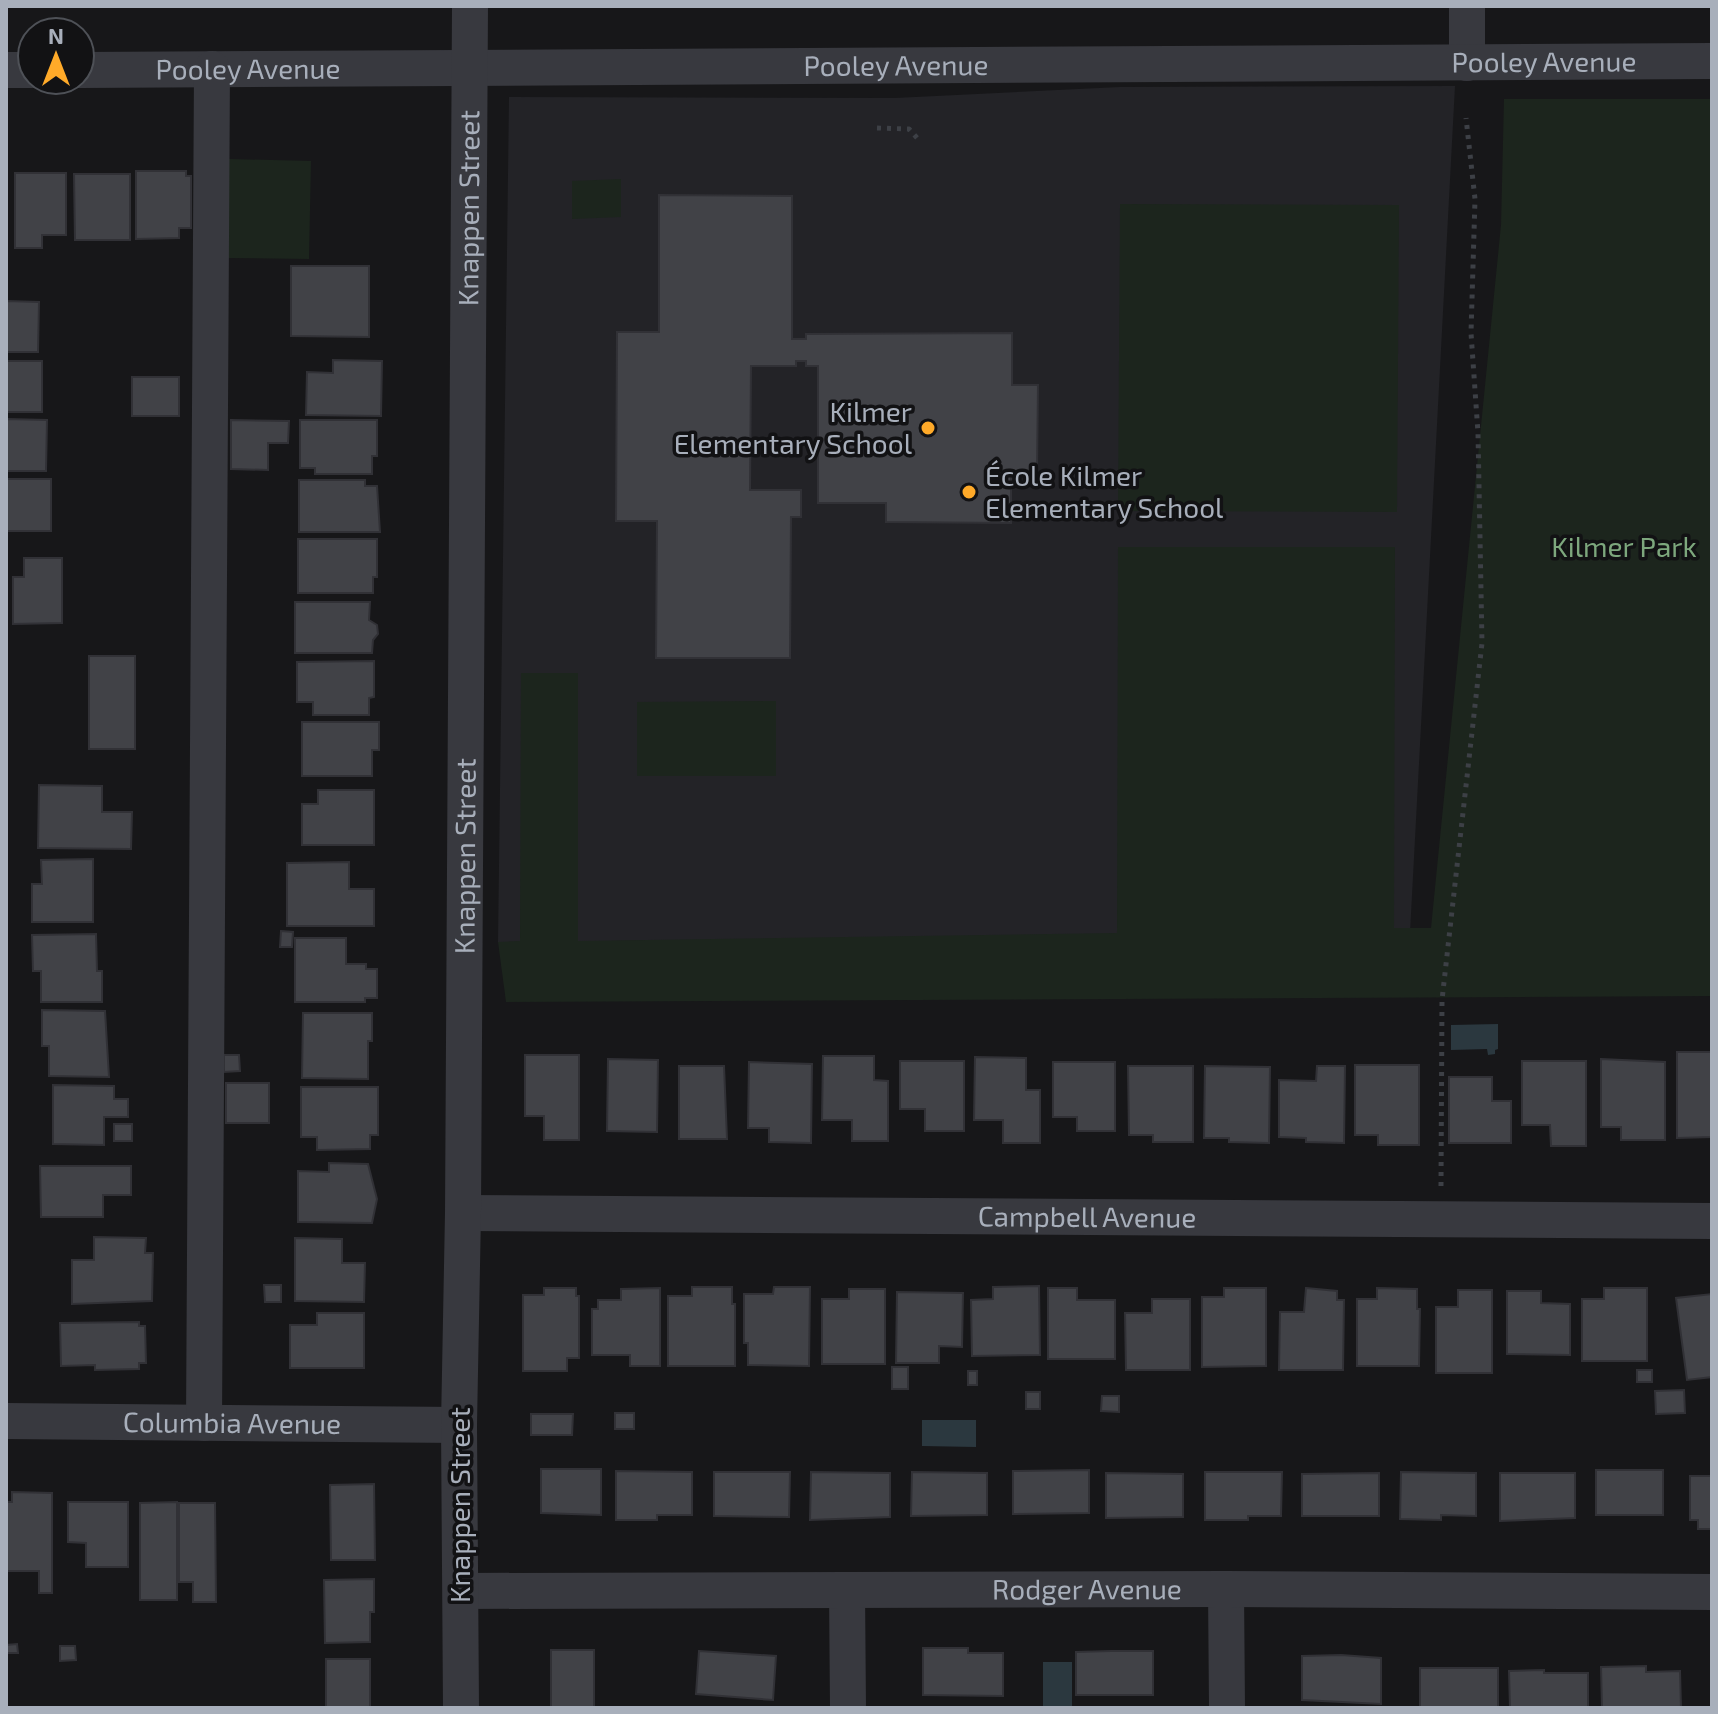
<svg xmlns="http://www.w3.org/2000/svg" width="1718" height="1714" font-family="'Exo 2',sans-serif">
<style>
.built{fill:#232327}
.green{fill:#1c251d}
.water{fill:#2b383f}
.building{fill:#414247;stroke:#313136;stroke-width:2}
.lines{fill:none;stroke-linecap:round;stroke-linejoin:round}
.path{stroke:#3d4046;stroke-width:5;stroke-dasharray:4 6;stroke-linecap:butt}
.minor{stroke:#38393f;stroke-width:36}
.poi-dot{fill:#ffaa29;stroke:#121214;stroke-width:3}
.labels{text-anchor:middle;stroke-width:7;stroke-linejoin:round;paint-order:stroke}
.street-label{font-size:28px;fill:#a8afbb;stroke:#121214}
.poi-label{font-size:28px;fill:#a8afbb;stroke:#121214;text-anchor:end}
.park-label{font-size:28px;fill:#7da77d;stroke:#121214}
</style>
<rect width="100%" height="100%" fill="#171719"/>
<!-- built -->
<path class="built" d="M1455,86l-45,847 -912,9 11,-845 386,1 225,-11z"/>
<!-- green -->
<g class="green">
<path d="M1504,99h208v897l-1206,6 -8,-60 22,-1 1,-268h57v268l539,-8 1,-386h277l-1,381h37l70,-703z"/>
<path d="M229,159l82,2 -2,98 -81,-1z"/>
<path d="M621,179v38l-49,2v-38z"/>
<path d="M1120,204l279,1 -2,307 -279,-1z"/>
<path d="M776,701v75h-139v-74z"/>
</g>
<!-- water -->
<g class="water">
<path d="M1498,1024v25l-3,1v4l-7,1 -1,-6 -36,1v-25z"/>
<path d="M922,1420h54v27l-54,-1z"/>
<rect x="1043" y="1662" width="29" height="46"/>
</g>
<!-- building -->
<g class="building">
<path d="M136,171h50v5h5v52h-12v10l-43,1z"/>
<path d="M15,173h51v62h-24v13h-27z"/>
<path d="M74,174h56v66h-55z"/>
<path d="M659,195l133,1v143h14v-5l206,-1v52h26l-1,87h-26v51l-125,-1v-19h-68v-137h-12v-5h-10v5h-45l-1,124h51v27h-10l-1,141h-134l1,-137h-41l1,-189h42z"/>
<path d="M291,266h78v71l-78,-1z"/>
<path d="M6,301l33,1 -1,50h-32z"/>
<path d="M333,360l49,1 -1,55 -75,-1 1,-43 26,1z"/>
<rect x="6" y="361" width="36" height="51"/>
<rect x="132" y="377" width="47" height="39"/>
<path d="M6,419l41,1 -1,51h-40z"/>
<path d="M231,420l58,1 -1,22h-20v27l-37,-1z"/>
<path d="M300,420h77v36h-5v18h-57v-6h-15z"/>
<rect x="6" y="479" width="45" height="52"/>
<path d="M299,480h66v6h12l3,46h-81z"/>
<path d="M298,539h79v38h-4v16h-75z"/>
<path d="M24,558h38v65l-49,1v-47h11z"/>
<path d="M295,602h75l-1,18 8,5 1,9 -5,6 -1,13h-77z"/>
<rect x="89" y="656" width="46" height="93"/>
<path d="M374,661v36l-5,1v17h-56v-13h-16v-40z"/>
<path d="M302,722h77v28h-7v26h-70z"/>
<path d="M39,785l63,1v26h30l-1,37 -93,-1z"/>
<path d="M318,790h56v55h-72v-41h16z"/>
<path d="M93,859v63h-61v-38h10l-1,-24z"/>
<path d="M349,862v27h25v37h-87v-63z"/>
<path d="M281,931l12,1 -1,15h-12z"/>
<path d="M96,934l1,37h5v31h-61v-31h-8l-1,-36z"/>
<path d="M295,938h51v26h20v5h11v29h-12v4h-70z"/>
<path d="M42,1010l63,1 4,66 -60,-1v-30h-7z"/>
<path d="M303,1013h69v28h-4v38l-66,-1z"/>
<path d="M1677,1052h35v85l-35,1z"/>
<path d="M224,1055h15l1,16 -16,1z"/>
<path d="M525,1055h54v85h-35v-24h-19z"/>
<path d="M823,1056h51v24l14,1v60h-36v-21h-30z"/>
<path d="M975,1057l51,1v32h14v53h-37v-23h-29z"/>
<path d="M608,1059l50,1 -1,72 -50,-1z"/>
<path d="M1601,1059l64,3v78h-44v-13h-20z"/>
<path d="M900,1061h64v70h-39v-22h-25z"/>
<path d="M1522,1061h64v85h-35l-1,-21h-28z"/>
<path d="M749,1062l63,2 -1,79 -42,-1v-14h-21z"/>
<path d="M1053,1062h62v69h-38v-14h-24z"/>
<path d="M1355,1065h64v80h-41v-10h-23z"/>
<path d="M679,1066h45l3,73h-48z"/>
<path d="M1128,1066h65v76h-40v-7h-24z"/>
<path d="M1205,1066l65,1 -1,76 -40,-1v-4h-25z"/>
<path d="M1317,1066h28l-1,77 -38,-1v-4l-27,-1v-57l37,1z"/>
<path d="M1449,1077h43v24h19v42h-62z"/>
<rect x="226" y="1083" width="43" height="40"/>
<path d="M53,1085l61,1v13h14v18h-24v28l-51,-1z"/>
<path d="M301,1087h77v48h-8v14l-53,1v-13h-16z"/>
<rect x="114" y="1124" width="18" height="17"/>
<path d="M329,1163l39,1 9,35 -5,24 -74,-1v-51l31,1z"/>
<path d="M40,1166h91v29h-28v22h-62z"/>
<path d="M94,1237l52,1 -1,15h8l-1,48 -80,3v-44h22z"/>
<path d="M295,1238l47,1v24h23l-1,39 -69,-1z"/>
<path d="M264,1285h17v17h-16z"/>
<path d="M1039,1286l1,69 -68,1 -1,-56 22,-1v-12z"/>
<path d="M692,1287h40v17h3v62h-67v-70h24z"/>
<path d="M774,1287h36l-1,79 -61,-1v-22h-4v-49h29z"/>
<path d="M544,1288h32v8h3v62h-12v13h-44v-76h21z"/>
<path d="M660,1288v78h-30v-11h-38v-46h6v-9h23v-11z"/>
<path d="M1048,1288h29v12h38v59h-67z"/>
<path d="M1224,1288h42v78l-64,1v-70h22z"/>
<path d="M1306,1288l31,3v9h7l-1,70h-64l1,-58h24z"/>
<path d="M1377,1288l40,1v20h3l-1,57h-62v-67h20z"/>
<path d="M1604,1288h43v73h-65v-62h22z"/>
<path d="M849,1289h36v75h-63v-65h27z"/>
<path d="M1458,1290h34v83h-56v-66h22z"/>
<path d="M1507,1291h34v12l29,1v51l-63,-1z"/>
<path d="M897,1292l66,1 -1,54 -23,-1v17h-43z"/>
<path d="M1712,1294v83l-25,3 -11,-82z"/>
<path d="M1152,1299h38v71h-64l-1,-57h27z"/>
<path d="M317,1313h47v55h-74v-43h27z"/>
<path d="M139,1322v4h6l1,37h-7v6l-44,1v-5l-34,1 -1,-43z"/>
<rect x="892" y="1367" width="16" height="22"/>
<rect x="1637" y="1370" width="15" height="12"/>
<rect x="968" y="1371" width="9" height="14"/>
<path d="M1684,1390l1,23 -29,1 -1,-23z"/>
<rect x="1026" y="1392" width="14" height="17"/>
<path d="M1102,1396h17v16l-18,-1z"/>
<rect x="615" y="1413" width="19" height="16"/>
<path d="M531,1414h42l-1,21h-41z"/>
<path d="M541,1469h60v46l-60,-2z"/>
<path d="M1089,1470v43l-76,1v-43z"/>
<rect x="1596" y="1470" width="67" height="45"/>
<path d="M616,1471l76,1v43h-35v5h-41z"/>
<path d="M714,1472h76l-1,45 -75,-1z"/>
<path d="M811,1472l79,1v44l-80,3z"/>
<path d="M912,1472l75,1v42l-76,1z"/>
<path d="M1205,1472h77l-1,44h-33v4h-43z"/>
<path d="M1401,1472l75,1v43l-35,-1v5l-41,-1z"/>
<path d="M1106,1473l77,1v43l-77,1z"/>
<path d="M1379,1473v43h-77v-42z"/>
<path d="M1500,1473h75v45l-75,3z"/>
<path d="M1690,1476h22v53h-14v-9h-8z"/>
<path d="M374,1484l1,76h-44l-1,-75z"/>
<path d="M12,1492l40,1v100h-13v-22h-33v16v-85h6z"/>
<path d="M68,1502h60v65h-42v-24l-18,-1z"/>
<path d="M177,1502v98h-37v-97z"/>
<path d="M179,1503h36l1,99h-23v-20h-14z"/>
<path d="M374,1579v33h-4v30l-45,1 -1,-63z"/>
<path d="M17,1644l1,9h-12v-8z"/>
<path d="M60,1646h15l1,14 -16,1z"/>
<path d="M923,1648h45v5h35v43l-80,-1z"/>
<rect x="551" y="1650" width="43" height="58"/>
<path d="M699,1651l77,5 -3,44 -77,-6z"/>
<path d="M1111,1651h42v44h-77v-43z"/>
<path d="M1341,1655l40,3v46l-79,-4v-44z"/>
<rect x="326" y="1659" width="44" height="49"/>
<path d="M1646,1666v6l34,-1 1,37h-79l-1,-41z"/>
<rect x="1420" y="1668" width="78" height="40"/>
<path d="M1544,1670v3h44v35h-78l-1,-37z"/>
</g>
<g class="lines">
<!-- path -->
<g class="path">
<path d="M877,128l32,1 9,10"/>
<path d="M1441,1186l1,-186 40,-357 -4,-210 -7,-100 4,-134 -9,-81"/>
</g>
<!-- minor -->
<g class="minor">
<path d="M1467,6v57"/>
<path d="M6,70h26"/>
<path id="s1" d="M80,70l1632,-9"/>
<path id="s2" d="M463,1213l1249,8"/>
<path id="s3" d="M6,1421l453,4"/>
<path d="M204,1423l8,-1354"/>
<path d="M1226,1589l1,119"/>
<path d="M847,1590l1,118"/>
<path id="s4" d="M461,1591l765,-2 486,3"/>
<path id="s5" d="M461,1708l-2,-283 4,-212 7,-1207"/>
</g>
</g>
<!-- markers -->
<g class="poi-dot">
<circle cx="928" cy="428" r="8"/>
<circle cx="969" cy="492" r="8"/>
</g>
<g class="labels">
<!-- street labels -->
<g class="street-label">
<text dy="10" stroke="none"><textPath href="#s1" startOffset="1464">Pooley Avenue</textPath></text>
<text dy="10" stroke="none"><textPath href="#s1" startOffset="816">Pooley Avenue</textPath></text>
<text dy="10" stroke="none"><textPath href="#s1" startOffset="168">Pooley Avenue</textPath></text>
<text dy="10" stroke="none"><textPath href="#s5" startOffset="1500">Knappen Street</textPath></text>
<text dy="10" stroke="none"><textPath href="#s5" startOffset="852">Knappen Street</textPath></text>
<text dy="10" stroke="none"><textPath href="#s2" startOffset="624">Campbell Avenue</textPath></text>
<text dy="10" stroke="none"><textPath href="#s3" startOffset="226">Columbia Avenue</textPath></text>
<text transform="translate(460 1505) rotate(-90)" y="10">Knappen Street</text>
<text dy="10" stroke="none"><textPath href="#s4" startOffset="626">Rodger Avenue</textPath></text>
</g>
<!-- poi labels -->
<g class="poi-label">
<text x="912" y="422">Kilmer<tspan x="912" dy="32">Elementary School</tspan></text>
<text x="985" y="486" text-anchor="start">École Kilmer<tspan x="985" dy="32">Elementary School</tspan></text>
</g>
<!-- park labels -->
<g class="park-label">
<text x="1624" y="557">Kilmer Park</text>
</g>
</g>
<!-- border -->
<rect width="1718" height="1714" fill="none" stroke="#a8afbb" stroke-width="16"/>
<!-- north arrow -->
<g transform="translate(56 56)"><circle r="38" fill="#121214" stroke="#4e5157" stroke-width="2"/>
<path d="M0-6L14 30L0 20L-14 30Z" fill="#ffaa29"/>
<text y="-12" font-size="22" font-weight="bold" text-anchor="middle" fill="#a8afbb">N</text>
</g>
</svg>
